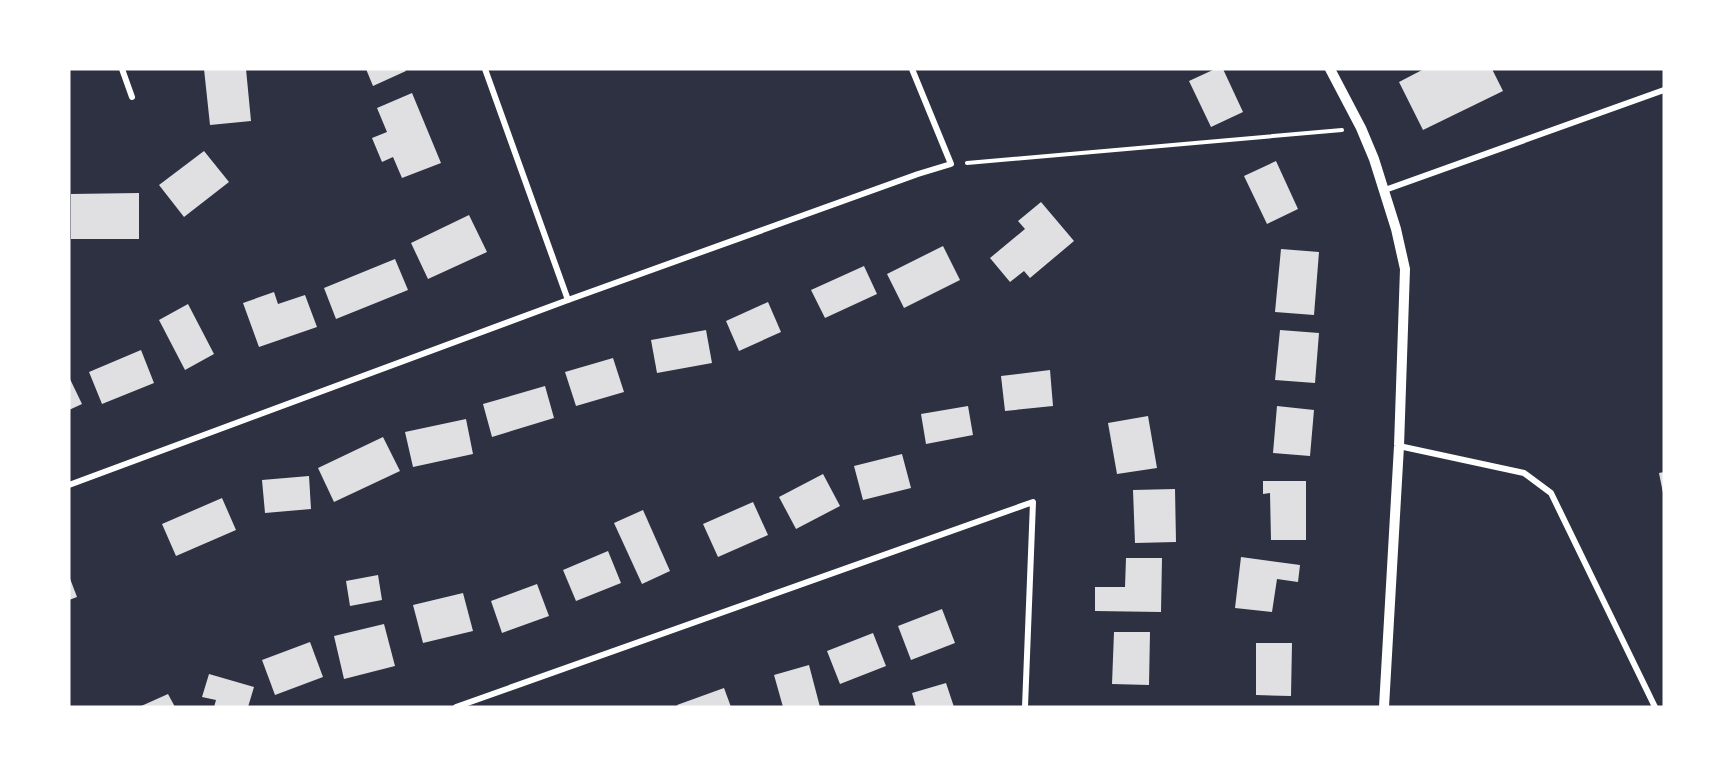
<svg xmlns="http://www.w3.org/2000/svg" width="1733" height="776" font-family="Quicksand,sans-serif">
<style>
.building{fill:#e0e0e3}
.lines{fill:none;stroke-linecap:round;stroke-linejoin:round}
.path{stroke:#fff;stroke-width:4}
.minor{stroke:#fff;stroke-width:6}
.tertiary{stroke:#fff;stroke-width:10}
</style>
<rect width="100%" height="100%" fill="#2d3142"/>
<!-- building -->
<g class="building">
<path d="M204,69h42l5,52 -41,4z"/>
<path d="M366,69h39l1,2 -33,15z"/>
<path d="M1215,69h8l20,43 -32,15 -22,-46z"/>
<path d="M1424,69h68l11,22 -80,39 -24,-48z"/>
<path d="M412,93l29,70 -39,15 -9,-21 -11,5 -10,-24 15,-6 -10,-24z"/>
<path d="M204,151l25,31 -45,35 -25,-32z"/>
<path d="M1276,161l22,48 -31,15 -23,-48z"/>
<path d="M139,193v46h-68v-45z"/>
<path d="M1041,202l33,39 -44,37 -6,-7 -14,11 -20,-24 35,-29 -7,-8z"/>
<path d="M469,215l18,37 -59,27 -17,-36z"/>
<path d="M943,246l17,34 -56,28 -17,-34z"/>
<path d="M1281,249l38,3 -5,63 -39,-3z"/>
<path d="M395,259l13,31 -72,29 -12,-31z"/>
<path d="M864,266l13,28 -52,24 -14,-28z"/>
<path d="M274,292l4,12 27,-9 12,32 -58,20 -16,-44z"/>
<path d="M768,302l13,30 -42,19 -13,-30z"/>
<path d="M188,304l26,50 -29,16 -26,-50z"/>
<path d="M706,330l6,33 -55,10 -6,-33z"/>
<path d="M1280,330l39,3 -4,50 -40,-3z"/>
<path d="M141,350l13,33 -52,21 -13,-32z"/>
<path d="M613,358l11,34 -48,14 -11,-34z"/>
<path d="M1050,370l3,36 -48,5 -4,-35z"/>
<path d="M69,377l13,27 -13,6z"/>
<path d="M545,386l9,32 -62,19 -9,-33z"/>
<path d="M968,406l5,29 -47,9 -5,-30z"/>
<path d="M1277,406l37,4 -4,46 -37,-3z"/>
<path d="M1148,416l9,52 -40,6 -9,-51z"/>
<path d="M466,419l7,35 -60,13 -8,-35z"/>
<path d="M383,437l17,34 -66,31 -16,-34z"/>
<path d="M902,454l9,34 -48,12 -9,-34z"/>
<path d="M1664,472v21h-1l-4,-20z"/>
<path d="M823,474l17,32 -44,23 -17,-32z"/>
<path d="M309,476l2,33 -46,4 -3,-33z"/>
<path d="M1263,481h43v59h-35l-1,-47 -7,1z"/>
<path d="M1175,489l1,53 -41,1 -2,-53z"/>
<path d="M222,498l14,32 -60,26 -14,-32z"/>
<path d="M753,502l15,33 -50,22 -15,-33z"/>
<path d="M643,510l27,61 -28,13 -28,-61z"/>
<path d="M608,551l13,32 -45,18 -13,-31z"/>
<path d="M1241,557l59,8 -2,17 -21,-3 -5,33 -37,-4z"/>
<path d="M1126,558h36l-1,54 -66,-1v-24h30z"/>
<path d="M378,575l4,25 -32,6 -4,-25z"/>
<path d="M69,576l8,21 -8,3z"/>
<path d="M537,584l12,32 -47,17 -11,-32z"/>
<path d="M463,593l10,38 -50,12 -10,-38z"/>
<path d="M942,609l13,34 -44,17 -13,-34z"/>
<path d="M384,624l11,42 -51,13 -10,-43z"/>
<path d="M1114,632h36l-1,53 -37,-1z"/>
<path d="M873,633l13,33 -46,18 -13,-33z"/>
<path d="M310,642l13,35 -48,18 -13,-35z"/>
<path d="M1256,643h36l-1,53 -35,-1z"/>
<path d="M809,665l11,42h-37l-9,-32z"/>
<path d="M209,674l45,13 -6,20h-34l2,-7 -14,-3z"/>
<path d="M946,683l8,24h-38l-4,-14z"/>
<path d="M724,688l7,19h-53l-1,-2z"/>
<path d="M168,694l7,13h-36z"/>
</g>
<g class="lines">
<!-- path -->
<path class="path" d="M967,163l375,-33"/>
<!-- minor -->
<g class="minor">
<path d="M122,69l10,28"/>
<path d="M485,69l83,231"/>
<path d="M1385,190l279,-100"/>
<path d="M1399,446l125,27 27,20 104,214"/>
<path d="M69,485l499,-185 350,-126 33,-10 -39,-95"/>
<path d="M456,707l577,-205 -8,205"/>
</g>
<!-- tertiary -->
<path class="tertiary" d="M1330,69l31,59 13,31 22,70 9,40 -6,177 -15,261"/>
</g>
<!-- border -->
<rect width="1733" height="776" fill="none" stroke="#ffffff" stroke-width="141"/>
</svg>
